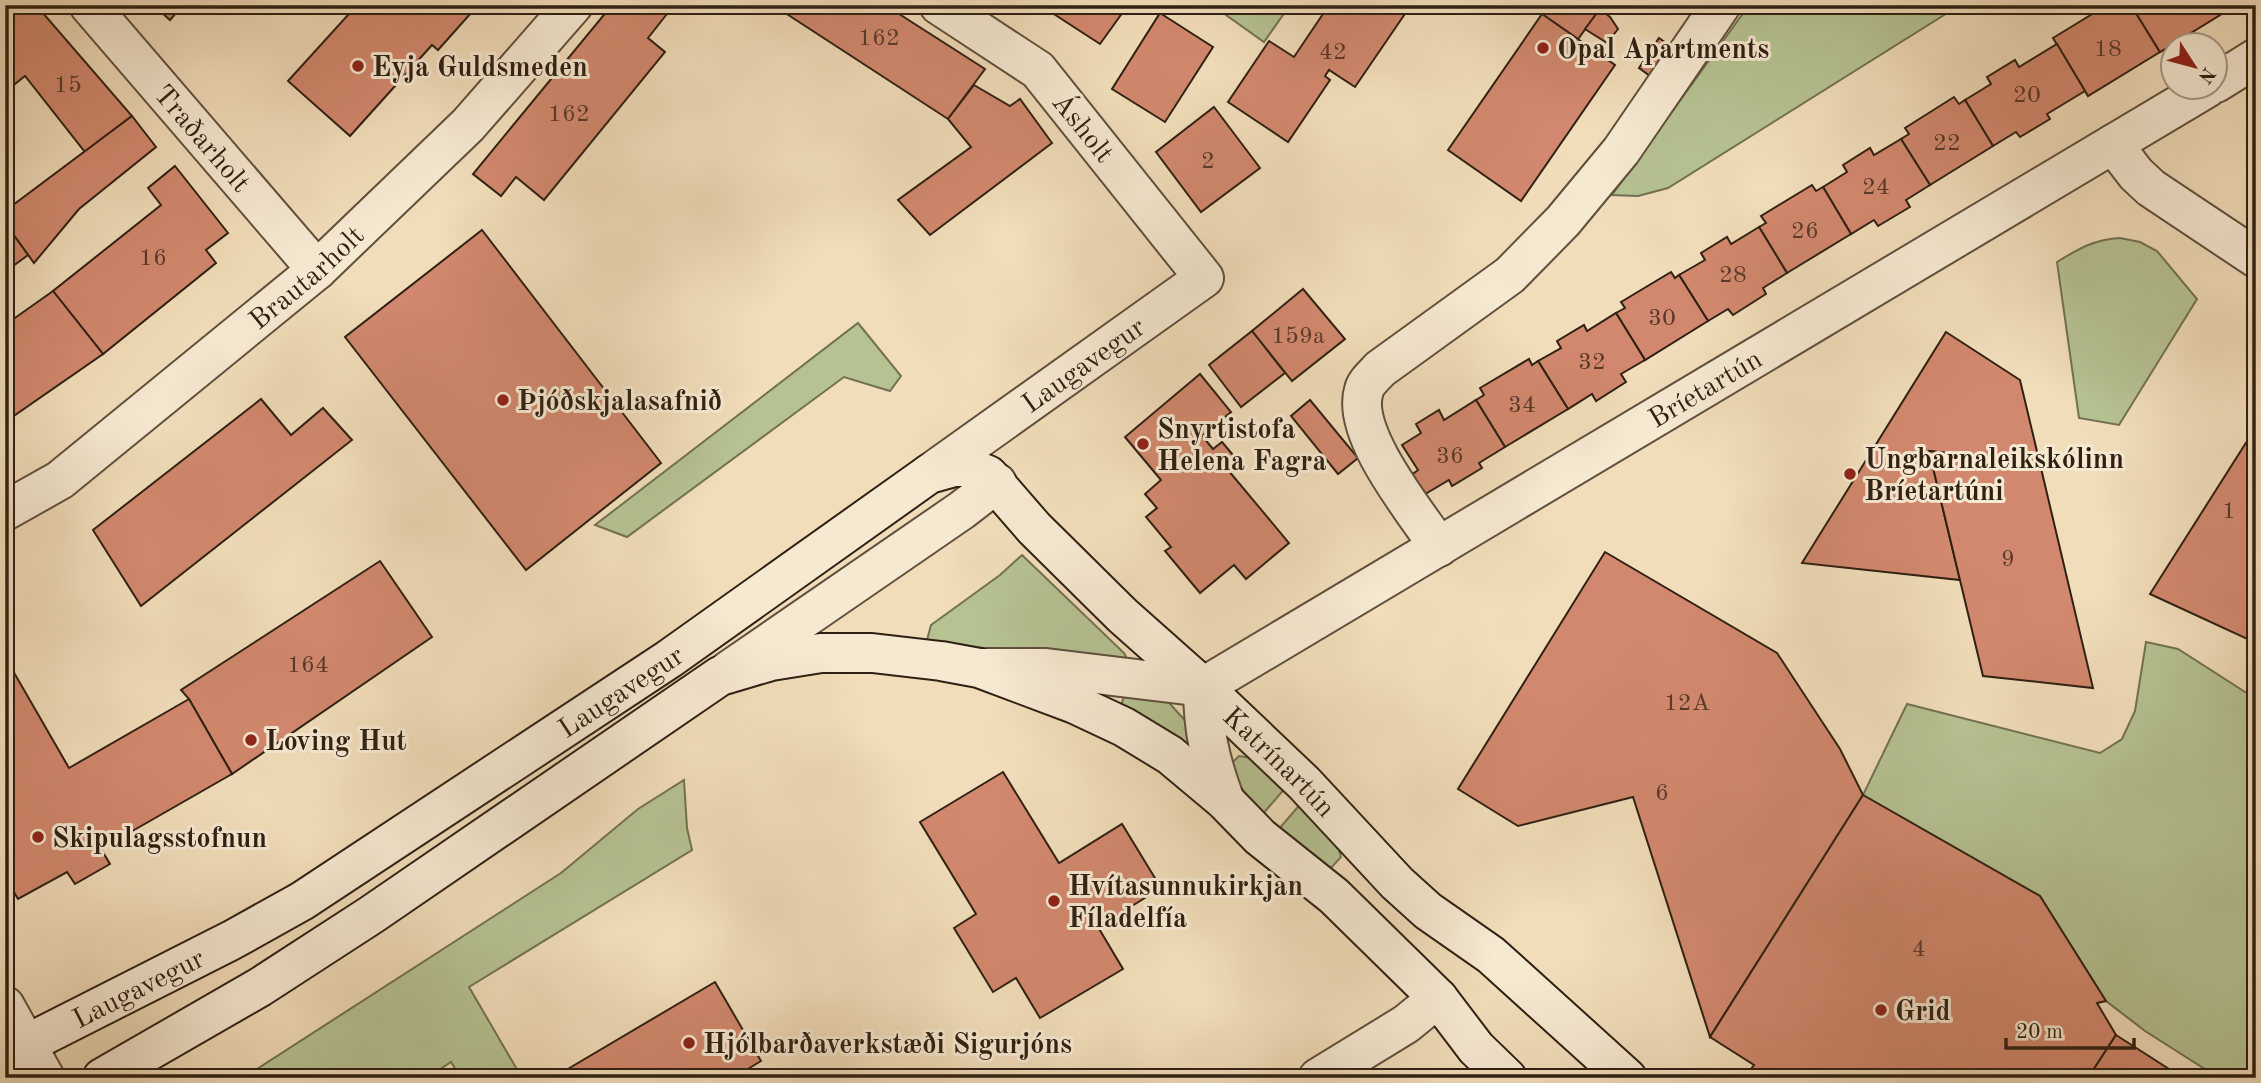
<svg xmlns="http://www.w3.org/2000/svg" width="2261" height="1083" font-family="'Old Standard TT',serif">
<style>
.green{fill:#b6c292;stroke:#727152;stroke-width:2}
.building{fill:#d2886e;stroke:#2f2013;stroke-width:2}
.lines{fill:none;stroke-linecap:round;stroke-linejoin:round}
.minor-casing{stroke:#604f3d;stroke-width:42}
.tertiary-casing{stroke:#604f3d;stroke-width:42}
.secondary-casing{stroke:#2f2013;stroke-width:42}
.minor{stroke:#f6e9d2;stroke-width:38}
.tertiary{stroke:#f6e9d2;stroke-width:38}
.secondary{stroke:#f6e9d2;stroke-width:38}
.poi-dot{fill:#8f2418;stroke:#f6e9d2;stroke-width:2.5}
.labels{text-anchor:middle;stroke-width:6;stroke-linejoin:round;paint-order:stroke}
.number-label{font-size:24px;fill:#583a2a}
.poi-label{font-size:28px;font-weight:bold;fill:#2f2013;stroke:#f6e9d2;text-anchor:start}
.street-label{font-size:28px;fill:#2f2013;stroke:#f6e9d2}
</style>
<rect width="100%" height="100%" fill="#f1ddba"/>
<filter id="stains"><feTurbulence type="fractalNoise" baseFrequency=".00286" numOctaves="4"/><feColorMatrix values="0 0 0 0 .2 0 0 0 0 .09 0 0 0 0 .02 0 0 0 .5 -.17"/></filter>
<radialGradient id="worn" r=".72"><stop offset=".6" stop-color="#630" stop-opacity="0"/><stop offset="1" stop-color="#630" stop-opacity=".3"/></radialGradient>
<!-- green -->
<g class="green">
<path d="M1212,5h78l-26,37z"/>
<path d="M1749,5h211l-292,183 -30,8 -26,-1z"/>
<path d="M2120,238l20,4 17,9 40,48 -78,126 -40,-7 -22,-156c21,-13 38,-23 63,-24z"/>
<path d="M858,323l43,53 -11,15 -46,-14 -217,160 -32,-12z"/>
<path d="M1022,555l102,98 6,11 -11,3 -192,-27 4,-15 69,-50z"/>
<path d="M2146,642l32,7 78,50v379h-37l-74,-47 -39,-30 -66,-105 -177,-101 44,-91 193,49 22,-14 13,-28z"/>
<path d="M1162,695l28,31 4,13 -6,6 -68,-36 4,-13z"/>
<path d="M1239,756l12,2 35,29 -24,28c-16,-14 -23,-31 -31,-51z"/>
<path d="M684,780l3,48 5,22 -223,137 53,91h-61l-10,-16 -24,16h-184l318,-205 77,-64z"/>
<path d="M1303,801l34,42 4,14 -10,11 -10,-2 -43,-36z"/>
</g>
<!-- building -->
<g class="building">
<path d="M5,5h31l96,111 -47,36 -60,-76 -20,16z"/>
<path d="M153,5h30l-13,15z"/>
<path d="M357,5h111l-3,3 6,5 -33,37 -6,-5 -82,91 -62,-55z"/>
<path d="M612,5h62l-26,33 17,14 -121,148 -28,-23 -15,19 -28,-22z"/>
<path d="M773,5h112l100,64 -37,50z"/>
<path d="M1040,5h88l-28,39z"/>
<path d="M1329,5h82l-56,82 -26,-17 -4,6 5,4 -42,62 -60,-40 41,-61 25,16z"/>
<path d="M1549,5h54l-25,34 -36,-25z"/>
<path d="M2107,5h24l29,47 -72,44 -35,-58z"/>
<path d="M2131,5h89l5,7 -65,40z"/>
<path d="M2220,5h16l-11,7z"/>
<path d="M1600,9l10,8 8,12 -11,14 -22,-14z"/>
<path d="M1160,13l53,34 -48,75 -53,-33z"/>
<path d="M1542,14l73,51 -94,136 -73,-51z"/>
<path d="M1659,38l19,13 -21,30 -18,-13z"/>
<path d="M2057,44l28,47 -38,23 3,5 -30,18 -4,-5 -23,14 -28,-46 26,-16 -4,-7 28,-17 4,7z"/>
<path d="M974,85l36,21 10,-7 32,44 -122,92 -32,-35 73,-53 -23,-28z"/>
<path d="M1954,97l5,7 6,-4 28,46 -63,39 -29,-46 8,-5 -4,-6z"/>
<path d="M1214,107l46,61 -59,44 -45,-60z"/>
<path d="M132,116l24,31 -77,62 -45,54 -29,-40v-12z"/>
<path d="M1901,139l29,46 -24,15 4,7 -32,19 -4,-6 -23,14 -28,-47 24,-15 -4,-7 27,-17 4,7z"/>
<path d="M2256,147v30l-3,-3z"/>
<path d="M175,166l53,67 -22,17 10,13 -113,91 -50,-63 108,-86 -13,-17z"/>
<path d="M1812,185l4,6 7,-4 28,47 -64,39 -28,-46 7,-4 -5,-7z"/>
<path d="M5,223l23,32 -15,11 -8,2z"/>
<path d="M1759,227l28,46 -24,15 3,6 -33,21 -5,-6 -20,12 -29,-46 26,-15 -4,-7 26,-16 4,7z"/>
<path d="M482,230l179,233 -135,107 -181,-233z"/>
<path d="M1671,272l4,6 4,-3 29,46 -63,39 -29,-47 9,-5 -4,-6z"/>
<path d="M1303,289l42,50 -53,42 -40,-50z"/>
<path d="M53,291l50,63 -98,68v-97z"/>
<path d="M1616,313l29,47 -24,14 5,8 -30,19 -4,-7 -24,15 -30,-48 23,-13 -4,-7 27,-16 3,6z"/>
<path d="M1252,331l33,42 -44,34 -32,-42z"/>
<path d="M1946,332l74,48 20,84 -111,-13 31,129 -158,-17z"/>
<path d="M1529,359l3,6 6,-4 30,48 -63,38 -29,-47 8,-5 -4,-7z"/>
<path d="M1200,374l31,38 -29,24 11,13 9,-7 16,19 -10,9 61,73 -43,36 -12,-14 -34,28 -35,-42 6,-4 -25,-30 11,-9 -12,-14 16,-14 -36,-43z"/>
<path d="M261,399l30,36 32,-27 29,32 -211,166 -48,-76z"/>
<path d="M1310,400l48,58 -20,16 -47,-58z"/>
<path d="M1476,400l29,47 -26,16 3,5 -30,18 -3,-6 -27,16 -12,-20 8,-6 -16,-25 19,-12 -5,-9 23,-14 5,10z"/>
<path d="M2256,427v216l-106,-49z"/>
<path d="M1929,451l111,13 53,224 -110,-12z"/>
<path d="M1605,552l172,101 63,96 23,46 -153,242 -77,-240 -115,29 -60,-37z"/>
<path d="M380,561l52,76 -200,137 -43,-75 -8,-9z"/>
<path d="M5,657l64,111 120,-69 43,75 -131,75 9,15 -35,20 -8,-12 -49,27 -13,-22z"/>
<path d="M1003,772l56,91 63,-39 39,64 -63,39 25,42 -83,49 -24,-40 -23,14 -39,-64 22,-14 -56,-92z"/>
<path d="M1863,795l177,101 66,105 -9,2 19,32 -28,43h-145l-1,-4 -198,4 10,-13 -44,-28z"/>
<path d="M715,982l46,79 -28,17h-169l-3,-5z"/>
<path d="M2116,1035l67,43h-95z"/>
</g>
<g class="lines">
<defs>
<g id="minor">
<path id="s1" d="M89,5l228,265"/>
<path d="M2113,144l23,30 15,14 105,70"/>
<path id="s2" d="M929,474l275,-196 -166,-208 -99,-65"/>
<path id="s3" d="M5,511l55,-31 257,-210 151,-145 105,-120"/>
<path d="M1439,547c-24,-36 -89,-114 -75,-157 2,-8 11,-15 16,-21l130,-94 53,-54 58,-70 100,-146"/>
<path d="M728,671l234,-161 35,-27"/>
<path d="M1318,1078l88,-54 32,-26"/>
</g>
<g id="tertiary">
<path d="M2216,83l40,-25"/>
<path d="M983,668h63l157,19"/>
<path id="s4" d="M1203,687l1004,-599"/>
<path d="M1203,687c0,43 7,74 22,114"/>
<path d="M5,1006l40,72"/>
</g>
<g id="secondary">
<path id="s5" d="M5,1055l227,-115 70,-39 367,-242 260,-185 25,-7h13l21,8 46,53 88,87 81,72 101,96 93,100 31,28 63,44 136,123"/>
<path d="M102,1078l158,-91 111,-72 349,-239 51,-15 50,-8h51l69,8 38,7 96,36 49,23 46,28 55,46 35,36 74,59 104,102 38,50 31,30"/>
</g>
</defs>
<!-- minor casing -->
<use href="#minor" class="minor-casing"/>
<!-- tertiary casing -->
<use href="#tertiary" class="tertiary-casing"/>
<!-- secondary casing -->
<use href="#secondary" class="secondary-casing"/>
<!-- minor -->
<use href="#minor" class="minor"/>
<!-- tertiary -->
<use href="#tertiary" class="tertiary"/>
<!-- secondary -->
<use href="#secondary" class="secondary"/>
</g>
<!-- markers -->
<g class="poi-dot">
<circle cx="1543" cy="48" r="7"/>
<circle cx="358" cy="66" r="7"/>
<circle cx="503" cy="400" r="7"/>
<circle cx="1143" cy="444" r="7"/>
<circle cx="1850" cy="474" r="7"/>
<circle cx="251" cy="740" r="7"/>
<circle cx="38" cy="837" r="7"/>
<circle cx="1054" cy="901" r="7"/>
<circle cx="1881" cy="1010" r="7"/>
<circle cx="689" cy="1043" r="7"/>
</g>
<g class="labels">
<!-- number labels -->
<g class="number-label">
<text x="879" y="45">162</text>
<text x="2108" y="56">18</text>
<text x="1333" y="59">42</text>
<text x="68" y="92">15</text>
<text x="2027" y="102">20</text>
<text x="569" y="121">162</text>
<text x="1947" y="150">22</text>
<text x="1208" y="168">2</text>
<text x="1876" y="194">24</text>
<text x="1805" y="238">26</text>
<text x="153" y="265">16</text>
<text x="1733" y="282">28</text>
<text x="1662" y="325">30</text>
<text x="1298" y="343">159a</text>
<text x="1592" y="369">32</text>
<text x="1522" y="412">34</text>
<text x="1450" y="463">36</text>
<text x="2229" y="518">1</text>
<text x="2008" y="566">9</text>
<text x="308" y="672">164</text>
<text x="1687" y="710">12A</text>
<text x="1662" y="800">6</text>
<text x="1919" y="956">4</text>
</g>
<!-- poi labels -->
<g class="poi-label">
<text x="1557" y="58">Opal Apartments</text>
<text x="372" y="76">Eyja Guldsmeden</text>
<text x="517" y="410">Þjóðskjalasafnið</text>
<text x="1157" y="438">Snyrtistofa<tspan x="1157" dy="32">Helena Fagra</tspan></text>
<text x="1864" y="468">Ungbarnaleikskólinn<tspan x="1864" dy="32">Bríetartúni</tspan></text>
<text x="265" y="750">Loving Hut</text>
<text x="52" y="847">Skipulagsstofnun</text>
<text x="1068" y="895">Hvítasunnukirkjan<tspan x="1068" dy="32">Fíladelfía</tspan></text>
<text x="1895" y="1020">Grid</text>
<text x="703" y="1053">Hjólbarðaverkstæði Sigurjóns</text>
</g>
<!-- street labels -->
<g class="street-label">
<text transform="translate(1084 127) rotate(51)" y="10">Ásholt</text>
<text dy="10" stroke="none"><textPath href="#s1" startOffset="175">Traðarholt</textPath></text>
<text dy="10" stroke="none"><textPath href="#s3" startOffset="382">Brautarholt</textPath></text>
<text dy="10" stroke="none"><textPath href="#s2" startOffset="189">Laugavegur</textPath></text>
<text dy="10" stroke="none"><textPath href="#s4" startOffset="584">Bríetartún</textPath></text>
<text dy="10" stroke="none"><textPath href="#s5" startOffset="716">Laugavegur</textPath></text>
<text dy="10" stroke="none"><textPath href="#s5" startOffset="1564">Katrínartún</textPath></text>
<text dy="10" stroke="none"><textPath href="#s5" startOffset="149">Laugavegur</textPath></text>
</g>
</g>
<!-- margin -->
<rect width="2261" height="1083" fill="none" stroke="#f1ddba" stroke-width="28"/>
<rect x="7" y="7" width="2247" height="1069" fill="none" stroke="#2f2013" stroke-width="3.5"/>
<rect x="14" y="14" width="2233" height="1055" fill="none" stroke="#2f2013" stroke-width="2"/>
<!-- north arrow -->
<g transform="translate(2194 66) rotate(126)"><circle r="33" fill="#f6e9d2" stroke="#a69986" stroke-width="2"/>
<path d="M0-5L12 26L0 18L-12 26Z" fill="#8f2418"/>
<text y="-10" font-size="19" font-weight="bold" text-anchor="middle" fill="#2f2013">N</text>
</g>
<!-- scale -->
<path d="M2006 1038v10h128v-10" fill="none" stroke="#2f2013" stroke-width="3.5"/>
<text x="2016" y="1038" font-size="21" fill="#2f2013" stroke="#f6e9d2" stroke-width="5" paint-order="stroke">20 m</text>
<rect width="100%" height="100%" filter="url(#stains)"/>
<rect width="100%" height="100%" fill="url(#worn)"/>
</svg>
